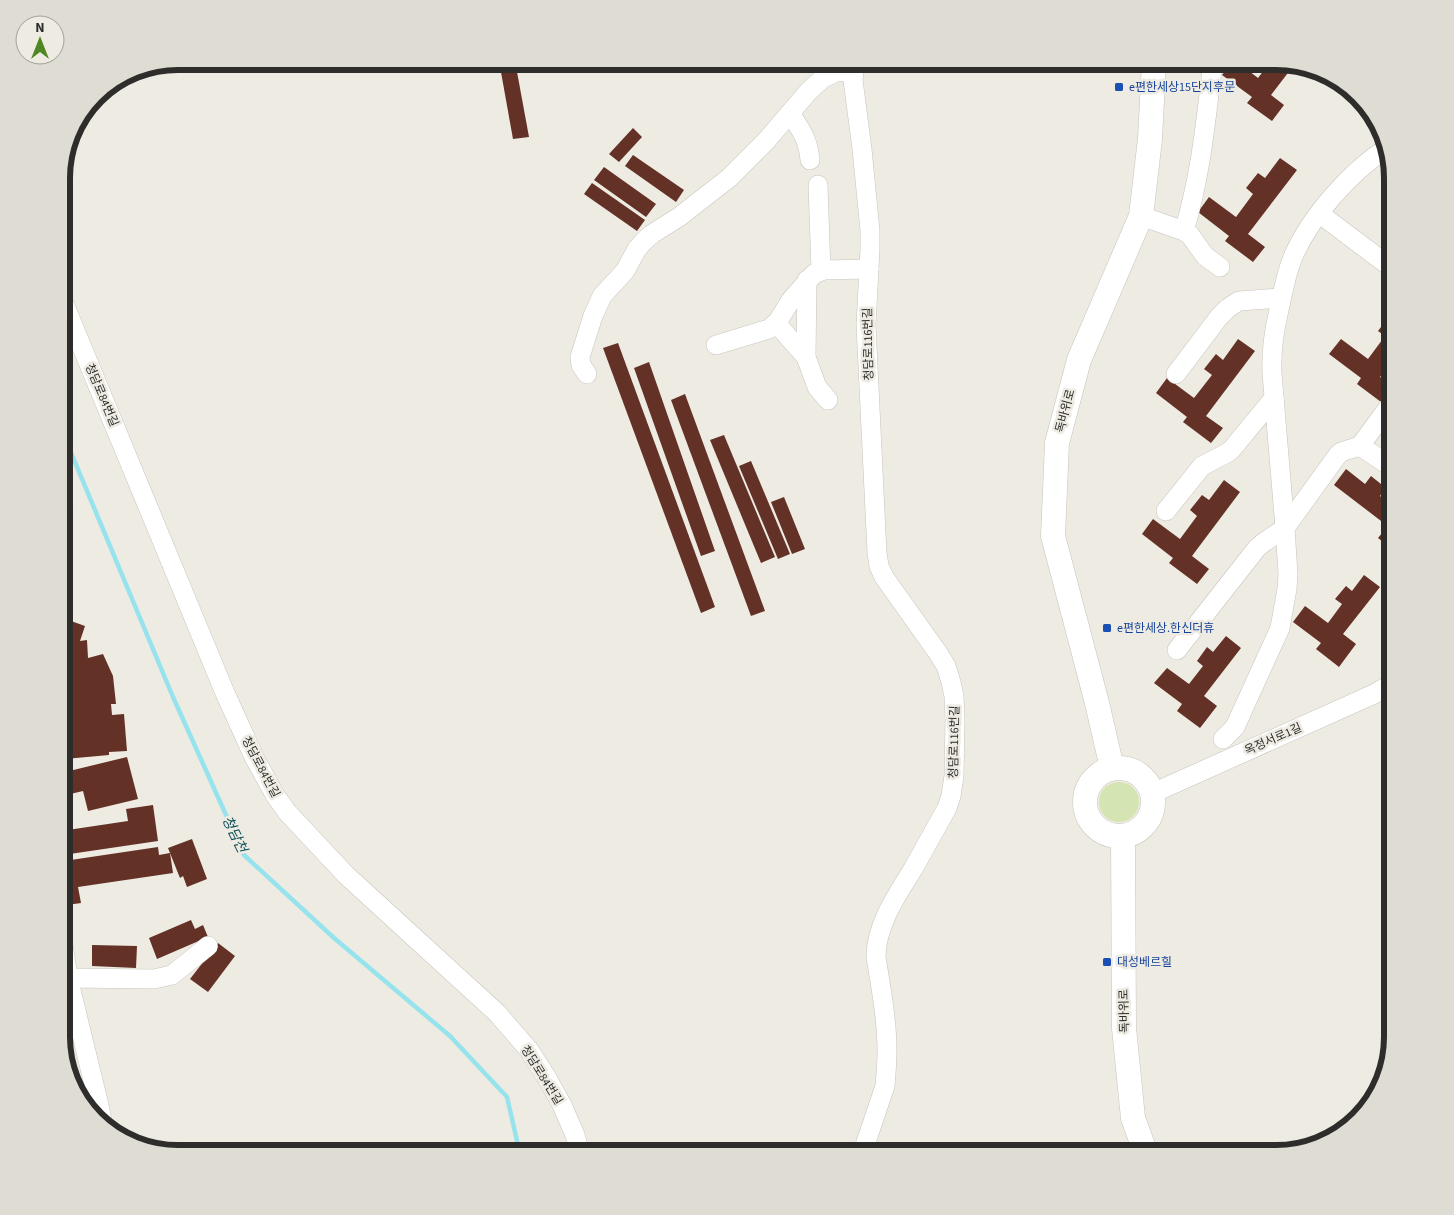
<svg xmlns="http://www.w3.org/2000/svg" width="1454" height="1215" font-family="'Source Sans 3','Noto Sans KR',sans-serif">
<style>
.green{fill:#d4e5b3}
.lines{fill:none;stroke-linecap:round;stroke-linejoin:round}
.stream{stroke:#97e3ed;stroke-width:4.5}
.building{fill:#633125}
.minor-casing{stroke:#c6c4bc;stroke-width:20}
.major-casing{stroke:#c6c4bc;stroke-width:25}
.minor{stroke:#fff;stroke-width:19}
.major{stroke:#fff;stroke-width:24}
.transit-dot{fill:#1a4fb4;stroke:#eeebe3;stroke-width:2}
.labels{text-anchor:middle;stroke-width:5;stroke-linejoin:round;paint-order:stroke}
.transit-label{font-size:12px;fill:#164399;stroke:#eeebe3;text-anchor:start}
.street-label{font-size:12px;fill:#2e2d2b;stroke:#eeebe3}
.water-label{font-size:14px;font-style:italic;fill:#094e56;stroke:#eeebe3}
.rim{fill:none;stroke:#2e2d2b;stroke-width:6}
</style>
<rect width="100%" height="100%" fill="#eeebe3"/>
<!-- green -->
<circle class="green" cx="1119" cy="802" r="20"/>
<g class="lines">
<!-- stream -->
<path class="stream" d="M62,431l111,266 71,158 90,83 116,98 57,61 13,57"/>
</g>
<!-- building -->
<g class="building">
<path d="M499,61h16l14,76 -16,2z"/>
<path d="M1233,61h3l22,17 13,-17 23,4 -23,30 13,10 -12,16 -25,-18 5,-6 -30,-22z"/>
<path d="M633,128l9,9 -23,25 -10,-8z"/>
<path d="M633,155l51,35 -8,12 -51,-36z"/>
<path d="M1280,158l17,12 -49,64 17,13 -12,15 -28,-21 4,-5 -31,-24 11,-15 27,20 17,-23 -7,-6 12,-15 7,5z"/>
<path d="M604,167l52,37 -10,13 -52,-37z"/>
<path d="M592,183l53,37 -8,11 -53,-37z"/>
<path d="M1390,315l3,3v42l-13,17 13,9v9l-8,10 -28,-21 4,-6 -32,-24 12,-15 27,20 17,-23 -7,-5z"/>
<path d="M1238,339l17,12 -49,65 17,12 -12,15 -28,-21 4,-5 -31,-24 11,-15 27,20 18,-23 -8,-6 12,-15 7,6z"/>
<path d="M618,343l97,264 -14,6 -98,-265z"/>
<path d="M649,362l66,189 -14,5 -67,-188z"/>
<path d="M685,394l80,217 -14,5 -80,-216z"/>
<path d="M724,435l51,122 -14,6 -51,-123z"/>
<path d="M751,461l39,93 -12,5 -39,-93z"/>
<path d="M1346,469l19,15 6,-8 15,12 -6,8 13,10v44l-15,-12 13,-16 -3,-2 -3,4 -51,-39z"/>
<path d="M1224,480l16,12 -48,64 17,13 -12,15 -28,-21 4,-5 -31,-24 11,-15 27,20 17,-23 -7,-6 12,-15 7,5z"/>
<path d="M784,497l21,52 -13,5 -21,-52z"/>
<path d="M1364,575l16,12 -37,47 13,10 -17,23 -23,-18 5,-6 -28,-21 12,-16 23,17 14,-19 -7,-5 11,-13 6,5z"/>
<path d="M62,620l9,4v-3l14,5 -5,15 7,-1 1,18 15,-4 10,22 3,28h-5l1,11 12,-1 3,37 -18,1v3l-44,4 -4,-39 1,-52 7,-1 -2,-25 -5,-3z"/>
<path d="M1226,636l15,12 -37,48 13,10 -17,22 -23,-17 5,-7 -28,-21 13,-15 22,16 14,-18 -6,-5 10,-14 6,5z"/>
<path d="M127,757l11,42 -50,12 -5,-20 -21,5 -1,-23z"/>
<path d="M153,805l5,36 -95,14 -2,-24 67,-10 -2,-12z"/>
<path d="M192,839l15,40 -20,8 -4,-11 -3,2 -12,-30z"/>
<path d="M158,847l1,8 11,-2 3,20 -95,14 3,16 -14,2 -3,-20 4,-1 -4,-23z"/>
<path d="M191,920l4,9 8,-4 5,12 -51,22 -8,-21z"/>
<path d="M218,943l17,13 -27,36 -18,-13z"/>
<path d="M92,945l45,1 -1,22 -44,-2z"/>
</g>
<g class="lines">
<defs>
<g id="minor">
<path d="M857,61l-3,10 -1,9 9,69 8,82v18l-4,76 11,228 2,13 5,11 54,76 8,13 5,16 3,14 1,24 -1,56 -3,20 -4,12c-11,20 -23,41 -34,61 -16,26 -37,56 -37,88 5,31 11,63 11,94 0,12 -1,23 -2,35l-23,68"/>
<path d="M790,113c11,18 18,25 20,47"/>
<path d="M818,185l3,86"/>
<path d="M1320,214l73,55"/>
<path d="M1141,216l43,15 6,4 15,21 15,11"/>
<path d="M1184,231c17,-56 22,-112 29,-170"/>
<path d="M807,280l-1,77 11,30 11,13"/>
<path d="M62,299l163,394 30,66 20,36 12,17 59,63 151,138 32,37 18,28 15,27 13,30 5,19"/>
<path d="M776,323l30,34"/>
<path d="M716,345l53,-16 9,-8 13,-21 23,-26 9,-4 46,-1"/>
<path d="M587,374l-6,-9 -1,-8 13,-41 9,-20 23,-25 12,-22 7,-8 8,-7 27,-17 50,-39 37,-37 42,-49 15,-14 13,-6 18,-1"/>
<path d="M1176,374l43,-57 9,-9 11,-7 42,-3"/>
<path d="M1360,446l27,18 6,2"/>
<path d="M1166,511l36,-45 25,-13 5,-4 42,-51"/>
<path d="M1177,650l80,-102 6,-5 22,-15 52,-72 4,-4 19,-6 33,-45"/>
<path d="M1223,739l12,-12 45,-99 7,-39 1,-15 -3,-46 -13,-155c-1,-27 3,-46 9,-72 3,-15 6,-30 12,-44 17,-40 58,-86 94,-109"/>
<path d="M1153,793l221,-99 19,-11"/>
<path d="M61,931l7,47 31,127 4,21"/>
<path d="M61,981l7,-3 86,1 18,-4 36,-29"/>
</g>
<g id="major">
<circle cx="1119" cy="802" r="34"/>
<path d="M1112,768l-15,-65 -44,-167 4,-93 22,-83 62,-144 9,-77 4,-78"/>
<path d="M1123,836l1,192 9,90 13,36"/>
</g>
</defs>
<!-- minor casing -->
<use href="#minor" class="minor-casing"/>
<!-- major casing -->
<use href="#major" class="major-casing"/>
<!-- minor -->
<use href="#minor" class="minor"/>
<!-- major -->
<use href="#major" class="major"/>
</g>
<!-- markers -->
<g class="transit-dot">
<rect x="1114" y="82" width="10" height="10" rx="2.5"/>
<rect x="1102" y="623" width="10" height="10" rx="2.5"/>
<rect x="1102" y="957" width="10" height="10" rx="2.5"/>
</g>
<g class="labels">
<!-- transit labels -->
<g class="transit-label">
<text x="1129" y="91">e편한세상15단지후문</text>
<text x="1117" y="632">e편한세상.한신더휴</text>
<text x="1117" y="966">대성베르힐</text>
</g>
<!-- street labels -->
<g class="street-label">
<text transform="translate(868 344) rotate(-91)" y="4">청담로116번길</text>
<text transform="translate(102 395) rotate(67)" y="4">청담로84번길</text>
<text transform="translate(1065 411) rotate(-75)" y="4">독바위로</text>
<text transform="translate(1273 739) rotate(-24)" y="4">옥정서로1길</text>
<text transform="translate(954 742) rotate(-89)" y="4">청담로116번길</text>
<text transform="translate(261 767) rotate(62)" y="4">청담로84번길</text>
<text transform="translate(1124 1011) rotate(-91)" y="4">독바위로</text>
<text transform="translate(542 1075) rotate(58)" y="4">청담로84번길</text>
</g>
<!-- water labels -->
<g class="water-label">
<text transform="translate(235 834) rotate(64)" y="5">청담천</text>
</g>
</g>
<!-- crop -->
<path d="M0 0H1454V1215H0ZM178 70H1276A108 108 0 0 1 1384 178V1037A108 108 0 0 1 1276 1145H178A108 108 0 0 1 70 1037V178A108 108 0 0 1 178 70Z" fill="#dfdcd4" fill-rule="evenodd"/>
<path class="rim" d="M178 70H1276A108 108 0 0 1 1384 178V1037A108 108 0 0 1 1276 1145H178A108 108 0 0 1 70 1037V178A108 108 0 0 1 178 70Z"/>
<!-- north arrow -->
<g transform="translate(40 40)"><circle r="24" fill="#eeebe3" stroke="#a19f99"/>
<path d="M0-4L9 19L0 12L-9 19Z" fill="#4e8723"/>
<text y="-8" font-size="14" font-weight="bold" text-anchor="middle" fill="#2e2d2b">N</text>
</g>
</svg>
